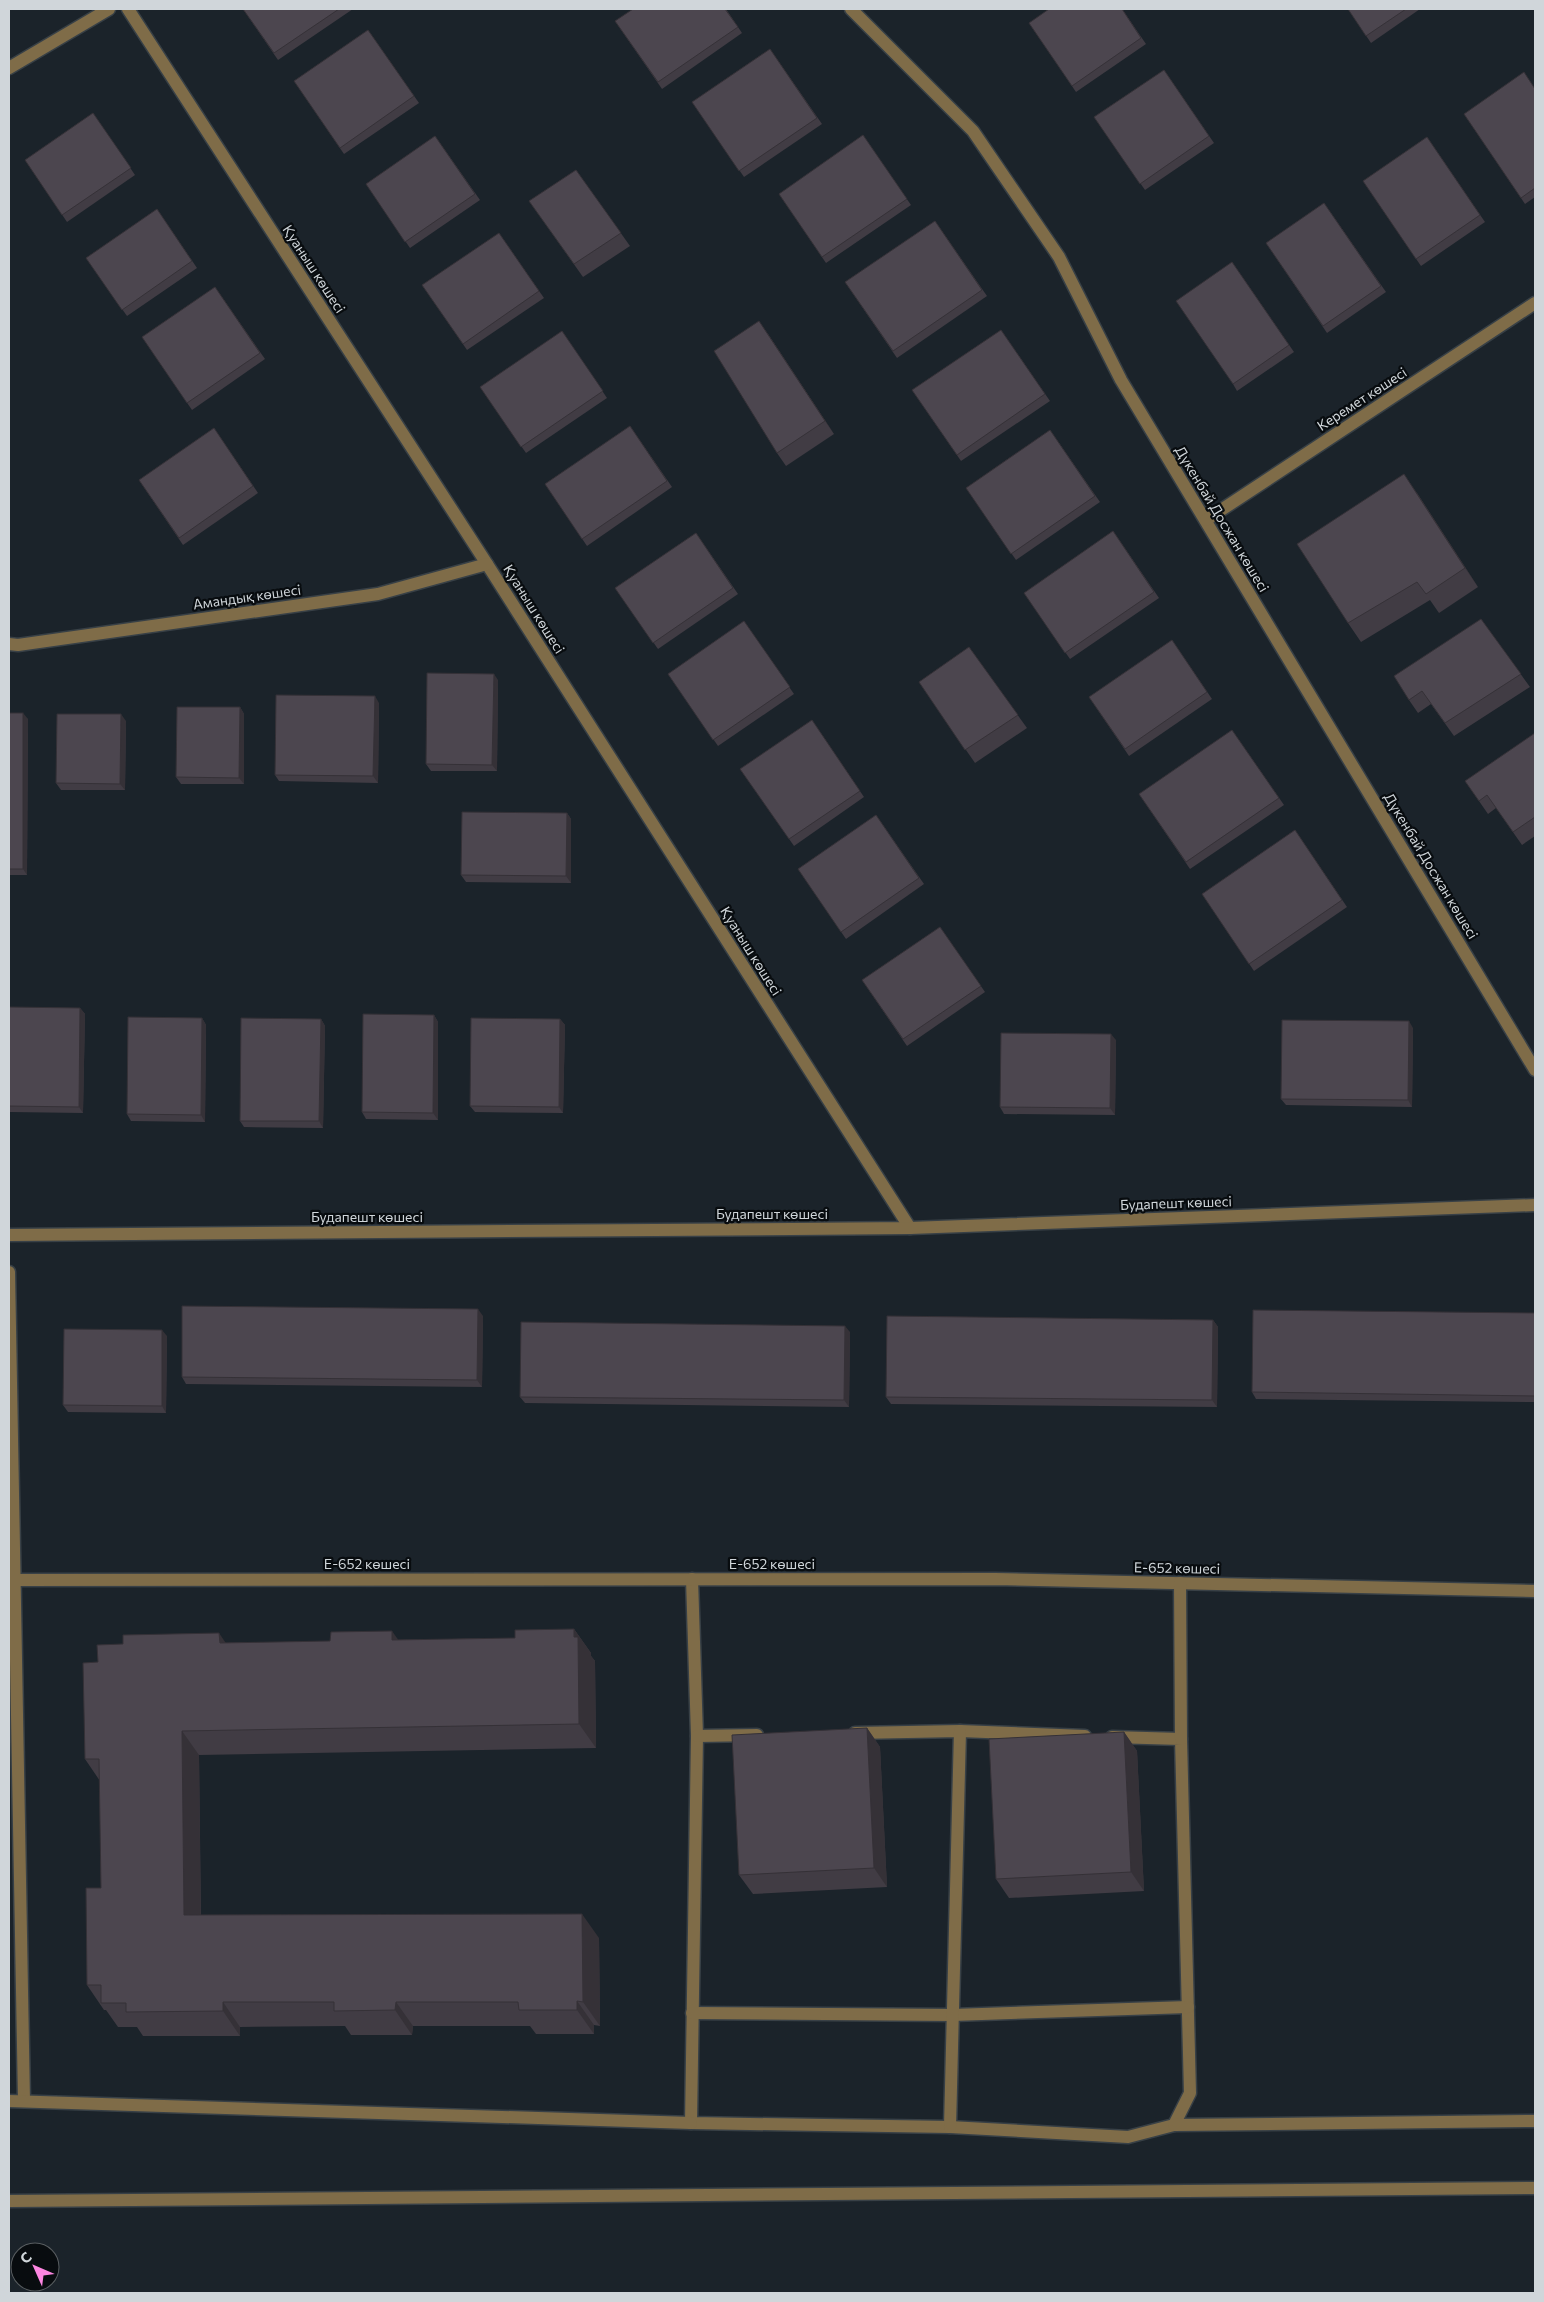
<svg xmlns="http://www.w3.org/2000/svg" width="1544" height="2302" font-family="Commissioner,sans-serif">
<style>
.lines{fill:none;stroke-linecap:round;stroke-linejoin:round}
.minor-casing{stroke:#384046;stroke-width:15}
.minor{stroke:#7f6c48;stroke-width:12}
.wall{fill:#413c44}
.shaded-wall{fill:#353137}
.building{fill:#4c464f;stroke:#353137}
.labels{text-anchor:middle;stroke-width:4.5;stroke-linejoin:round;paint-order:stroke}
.street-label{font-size:14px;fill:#d0d6da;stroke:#080c0f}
</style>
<rect width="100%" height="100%" fill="#1b232a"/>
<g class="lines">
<defs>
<g id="minor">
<path d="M128,9l359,555 423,664"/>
<path d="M851,9l122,122 86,126 62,123 414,690"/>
<path d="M9,68l100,-59"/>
<path d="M1206,520l329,-217"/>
<path d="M9,644l9,1 360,-51 109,-30"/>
<path d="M9,1235l901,-7 625,-23"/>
<path d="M9,1272l15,829"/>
<path d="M692,1579l5,157 -6,387 259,4 178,10 46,-12 16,-32 -9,-354 -69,-2"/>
<path d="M9,1580l986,-1 540,12"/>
<path d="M1180,1583l1,156"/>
<path d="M855,1733l105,-2 125,5"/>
<path d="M697,1736l60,-1"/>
<path d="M692,2013l261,2 235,-8"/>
<path d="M9,2101l682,22"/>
<path d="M1174,2125l361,-4"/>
<path d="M950,2127l10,-396"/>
<path d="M9,2201l1526,-13"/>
</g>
</defs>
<!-- minor casing -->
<use href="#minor" class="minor-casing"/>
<!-- minor -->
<use href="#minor" class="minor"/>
</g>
<!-- wall -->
<g class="wall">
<path d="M243,9h110l-75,51z"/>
<path d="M726,9l16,24 -80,56 -47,-68z"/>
<path d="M1122,9l24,35 -70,48 -47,-69z"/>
<path d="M1348,9h72l-49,34z"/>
<path d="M368,30l51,73 -75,51 -50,-73z"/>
<path d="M770,49l52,75 -78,53 -52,-75z"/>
<path d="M1164,70l50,73 -69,47 -51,-73z"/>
<path d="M1535,89v108l-10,7 -61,-90z"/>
<path d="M93,113l42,62 -68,47 -42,-62z"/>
<path d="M863,135l48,70 -85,58 -47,-69z"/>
<path d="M435,136l45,64 -70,48 -44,-64z"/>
<path d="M1427,137l58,85 -64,44 -58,-85z"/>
<path d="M576,170l54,76 -47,31 -54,-76z"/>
<path d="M1324,203l62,89 -59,41 -61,-90z"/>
<path d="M157,209l40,59 -70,48 -41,-58z"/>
<path d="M935,221l52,75 -90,62 -52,-76z"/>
<path d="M499,233l45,65 -77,52 -45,-65z"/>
<path d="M1232,262l62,90 -57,39 -4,-7z"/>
<path d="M215,287l50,72 -73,51 -50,-73z"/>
<path d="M1001,330l49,71 -89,60 -49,-71z"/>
<path d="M562,331l45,67 -81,55 -46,-66z"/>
<path d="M768,334l66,100 -48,32 -9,-13z"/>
<path d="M630,426l42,61 -85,59 -42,-62z"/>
<path d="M214,428l44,65 -75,52 -44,-65z"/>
<path d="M1050,430l50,72 -84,58 -50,-72z"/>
<path d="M1417,493l61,94 -39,26 -9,-13 -69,42 -13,-19z"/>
<path d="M1113,531l46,67 -89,61 -46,-66z"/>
<path d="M696,533l42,61 -80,55 -43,-61z"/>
<path d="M1481,619l49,68 -76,49 -23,-32 -13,9 -9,-13z"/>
<path d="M744,621l50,73 -76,52 -50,-72z"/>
<path d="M1172,640l40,59 -83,57 -40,-59z"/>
<path d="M969,647l58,81 -52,35 -56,-81z"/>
<path d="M498,680l-1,91h-66l-5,-7z"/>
<path d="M379,703l-1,80 -99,-2 -4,-6z"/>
<path d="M240,707l4,7v70h-63l-5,-7z"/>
<path d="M9,713l19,6 -1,156h-18z"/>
<path d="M812,720l52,77 -70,49 -54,-77z"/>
<path d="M126,721l-1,69h-64l-5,-7z"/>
<path d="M1232,730l52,75 -94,64 -51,-75z"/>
<path d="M1535,733v103l-13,9 -26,-37 -8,6 -23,-33z"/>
<path d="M567,813l4,6v64l-105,-1 -5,-7z"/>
<path d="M876,815l48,69 -78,55 -48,-70z"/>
<path d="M1295,830l52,77 -93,64 -52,-77z"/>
<path d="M940,927l45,65 -78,54 -45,-66z"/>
<path d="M80,1008l5,6 -2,99 -73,-1 -1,-2v-4z"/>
<path d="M434,1015l4,7v98l-72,-1 -4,-7z"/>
<path d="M202,1018l4,7 -1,97 -74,-1 -4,-7z"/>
<path d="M321,1019l4,7 -2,102 -79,-1 -4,-6z"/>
<path d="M560,1019l5,6 -2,88 -88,-1 -5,-6z"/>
<path d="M1413,1028l-1,79 -126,-2 -5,-6z"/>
<path d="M1116,1040l-1,75 -111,-1 -4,-7z"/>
<path d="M1535,1313v89l-279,-3 -4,-7z"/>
<path d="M483,1316l-1,71 -296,-3 -4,-7z"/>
<path d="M1213,1320l5,7 -1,80 -326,-3 -5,-7z"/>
<path d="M850,1332l-1,75 -324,-4 -5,-6z"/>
<path d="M167,1336l-1,77 -98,-1 -5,-7z"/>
<path d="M574,1629l17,24v3l4,5 1,87 -397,7 2,160 398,23 1,88 -6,-1v9h-58l-6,-8h-117l-1,9h-61l-6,-9 -105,1v9h-97l-6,-9h-19l-12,-17h-2l-17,-25 14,-97 -1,-107 -15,-22 13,-97 128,-19 289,-5z"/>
<path d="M867,1728l13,19 7,140 -134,7 -14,-19z"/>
<path d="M1124,1732l13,19 7,140 -135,7 -13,-19z"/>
</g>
<!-- shaded-wall -->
<g class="shaded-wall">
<path d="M759,321l9,13 66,100 -9,-13z"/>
<path d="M1404,474l13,19 61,94 -13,-19z"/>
<path d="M494,674l4,6 -1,91 -5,-6z"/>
<path d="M375,696l4,7 -1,80 -5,-7z"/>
<path d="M240,707l4,7v70l-5,-6z"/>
<path d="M23,713l5,6 -1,156 -4,-6z"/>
<path d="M121,714l5,7 -1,69 -5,-6z"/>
<path d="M567,813l4,6v64l-5,-7z"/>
<path d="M80,1008l5,6 -2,99 -4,-6z"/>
<path d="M434,1015l4,7v98l-5,-7z"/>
<path d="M202,1018l4,7 -1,97 -4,-7z"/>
<path d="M321,1019l4,7 -2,102 -4,-7z"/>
<path d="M560,1019l5,6 -2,88 -4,-6z"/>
<path d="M1409,1021l4,7 -1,79 -4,-7z"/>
<path d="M1111,1034l5,6 -1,75 -5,-7z"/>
<path d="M478,1309l5,7 -1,71 -5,-7z"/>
<path d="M1213,1320l5,7 -1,80 -5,-7z"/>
<path d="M845,1326l5,6 -1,75 -5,-7z"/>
<path d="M162,1330l5,6 -1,77 -4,-7z"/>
<path d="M574,1629l17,24v3l4,5 1,87 -17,-24z"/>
<path d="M392,1631l17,24 -17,-15z"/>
<path d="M219,1633l17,25 -16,-15z"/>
<path d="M867,1728l13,19 7,140 -13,-19z"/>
<path d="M182,1731l17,24 2,184 -17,-24z"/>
<path d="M1124,1732l13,19 7,140 -13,-19z"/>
<path d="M582,1914l17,24 1,88 -17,-24z"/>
<path d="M577,2001l17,24v9l-17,-24z"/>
<path d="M223,2002l17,25v9l-17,-25z"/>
<path d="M396,2002l17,24 -1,9 -17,-25z"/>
</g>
<!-- building -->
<g class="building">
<path d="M243,9h96l-65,44z"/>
<path d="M633,9h92l13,18 -80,55 -43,-61z"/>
<path d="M1049,9h73l19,29 -69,48 -43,-63z"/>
<path d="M1348,9h58l-40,27z"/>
<path d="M368,30l46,66 -74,52 -46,-67z"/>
<path d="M770,49l47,69 -78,53 -47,-69z"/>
<path d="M1164,70l45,66 -69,48 -46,-67z"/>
<path d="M1524,72l11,17v99l-14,10 -57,-84z"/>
<path d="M93,113l38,55 -69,47 -37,-55z"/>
<path d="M863,135l44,64 -85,58 -43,-63z"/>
<path d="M435,136l40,58 -70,48 -39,-58z"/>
<path d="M1427,137l53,78 -64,44 -53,-78z"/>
<path d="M576,170l45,63 -47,31 -45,-63z"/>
<path d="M1324,203l57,83 -58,40 -57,-83z"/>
<path d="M157,209l35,52 -70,49 -36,-52z"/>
<path d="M935,221l47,69 -89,61 -48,-69z"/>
<path d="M499,233l40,58 -76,53 -41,-59z"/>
<path d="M1232,262l57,83 -56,39 -57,-83z"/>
<path d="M215,287l45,66 -73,50 -45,-66z"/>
<path d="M759,321l66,100 -48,32 -63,-102z"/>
<path d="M1001,330l44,64 -88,61 -45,-65z"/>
<path d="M562,331l41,60 -82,56 -41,-60z"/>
<path d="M630,426l37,55 -85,58 -37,-55z"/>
<path d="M214,428l39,58 -74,52 -40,-58z"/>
<path d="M1050,430l45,66 -84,58 -45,-66z"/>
<path d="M1404,474l61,94 -39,26 -9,-12 -69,41 -51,-79z"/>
<path d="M1113,531l41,61 -89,61 -41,-60z"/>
<path d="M696,533l37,55 -80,55 -38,-55z"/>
<path d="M1481,619l40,55 -76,49 -23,-32 -13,9 -15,-24z"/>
<path d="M744,621l46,66 -77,53 -45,-66z"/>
<path d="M1172,640l35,52 -82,57 -36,-52z"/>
<path d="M969,647l49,68 -53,35 -46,-68z"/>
<path d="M427,673l67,1 -2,91 -66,-1z"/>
<path d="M276,695l99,1 -2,80 -98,-1z"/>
<path d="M177,707h63l-1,71 -63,-1z"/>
<rect x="9" y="713" width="14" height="156"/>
<path d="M57,714h64l-1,70 -64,-1z"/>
<path d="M812,720l48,71 -71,48 -49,-70z"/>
<path d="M1232,730l47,68 -93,64 -47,-68z"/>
<path d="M1535,733v84l-22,15 -26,-37 -8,6 -14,-20z"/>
<path d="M462,812l105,1 -1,63 -105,-1z"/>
<path d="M876,815l43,63 -78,54 -43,-63z"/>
<path d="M1295,830l47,70 -93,64 -47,-70z"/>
<path d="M940,927l41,59 -78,53 -41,-59z"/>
<path d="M9,1007l71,1 -1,99 -70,-1z"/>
<path d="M363,1014l71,1 -1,98 -71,-1z"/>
<path d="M128,1017l74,1 -1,97 -74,-1z"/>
<path d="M241,1018l80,1 -2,102h-79z"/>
<path d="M471,1018l89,1 -1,88 -89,-1z"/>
<path d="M1282,1020l127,1 -1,79 -127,-1z"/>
<path d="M1001,1033l110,1 -1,74 -110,-1z"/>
<path d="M182,1306l296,3 -1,71 -295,-3z"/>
<path d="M1253,1310l282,3v83l-283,-4z"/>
<path d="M887,1316l326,4 -1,80 -326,-3z"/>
<path d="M521,1322l324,4 -1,74 -324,-3z"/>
<path d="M64,1329l98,1v76l-99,-1z"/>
<path d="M574,1629v8h4l1,87 -397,7 2,184 398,-1 1,88 -6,-1v9h-58l-1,-8h-122l-1,8 -61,1v-9h-111v9l-97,1v-9h-25v-18h-14l-1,-97h15l-2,-129h-14l-2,-96 15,-1 -1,-17 26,-1v-9l96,-2 1,10 110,-2 1,-9 61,-1v9l123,-2v-8z"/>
<path d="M867,1728l7,140 -135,7 -7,-140z"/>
<path d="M1124,1732l7,140 -135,7 -7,-140z"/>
</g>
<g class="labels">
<!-- street labels -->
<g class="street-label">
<text transform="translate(314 269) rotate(57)" y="5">Қуаныш көшесі</text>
<text transform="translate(1362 399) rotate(-33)" y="5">Керемет көшесі</text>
<text transform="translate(1222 519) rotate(59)" y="5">Дүкенбай Досжан көшесі</text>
<text transform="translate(247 597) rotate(-8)" y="5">Амандық көшесі</text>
<text transform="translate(534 609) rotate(58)" y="5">Қуаныш көшесі</text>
<text transform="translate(1431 866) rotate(59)" y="5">Дүкенбай Досжан көшесі</text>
<text transform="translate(751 951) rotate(58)" y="5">Қуаныш көшесі</text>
<text transform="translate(1176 1203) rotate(-2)" y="5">Будапешт көшесі</text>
<text x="772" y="1219">Будапешт көшесі</text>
<text x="367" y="1222">Будапешт көшесі</text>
<text x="367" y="1569">Е-652 көшесі</text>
<text x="772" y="1569">Е-652 көшесі</text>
<text transform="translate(1177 1568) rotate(1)" y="5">Е-652 көшесі</text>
</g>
</g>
<!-- border -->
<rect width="1544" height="2302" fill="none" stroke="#d0d6da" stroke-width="20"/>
<!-- north arrow -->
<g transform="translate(35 2267) rotate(315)"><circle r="24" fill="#080c0f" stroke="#585d60"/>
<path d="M0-4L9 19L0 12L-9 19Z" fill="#fd86e1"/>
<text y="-8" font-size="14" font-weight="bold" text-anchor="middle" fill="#d0d6da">С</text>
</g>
</svg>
